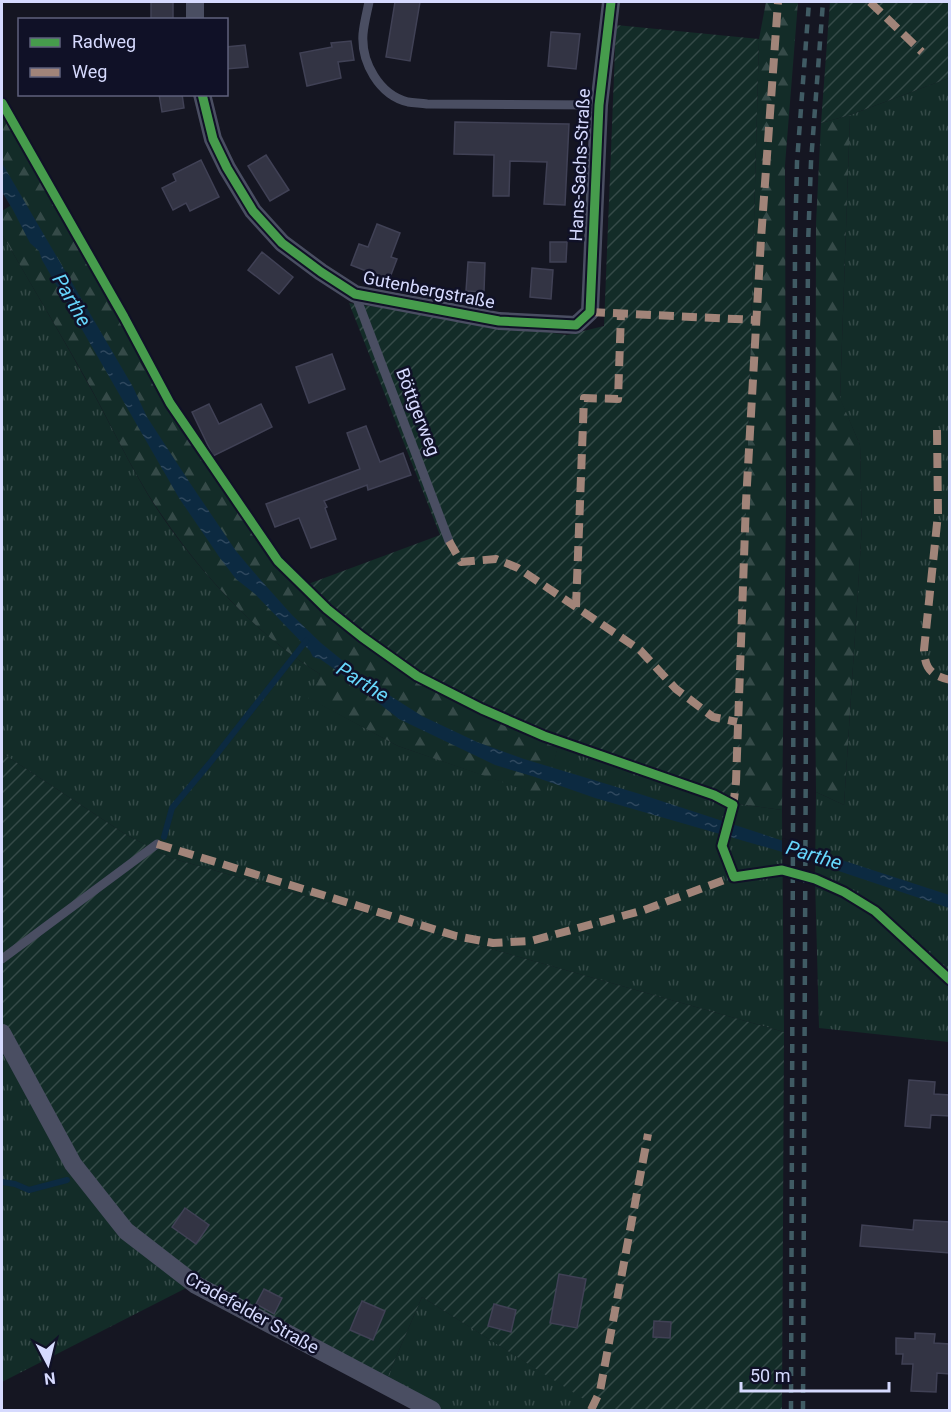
<svg xmlns="http://www.w3.org/2000/svg" width="951" height="1412" font-family="Roboto,sans-serif">
<style>
.grass{fill:url(#grass-tufts)}
.forest{fill:url(#forest-firs)}
.garden{fill:url(#garden-furrows)}
.water{fill:url(#water-ripples)}
.pier{fill:#151622}
.lines{fill:none;stroke-linecap:round;stroke-linejoin:round}
.stream{stroke:#0c2a41;stroke-width:6}
.building{fill:#333444;stroke:#404155;stroke-width:1.5}
.lane{stroke:#4a4e62;stroke-width:9}
.street{stroke:#4a4e62;stroke-width:18}
.rail{stroke:#405b64;stroke-width:4.5;stroke-dasharray:9 8;stroke-linecap:butt}
.quiet{stroke:#a18479;stroke-width:8;stroke-dasharray:15 8;stroke-linecap:butt}
.cycleway-casing{stroke:#101127;stroke-width:13}
.cycleway{stroke:#469c4c;stroke-width:9}
.labels{text-anchor:middle;stroke-width:5;stroke-linejoin:round;paint-order:stroke}
.street-label{font-size:18px;fill:#d6dafe;stroke:#101127}
.water-label{font-size:20px;font-style:italic;fill:#66d6fc;stroke:#101127}
</style>
<defs>
<pattern id="grass-tufts" width="24" height="20" patternUnits="userSpaceOnUse" patternTransform="scale(1.5)"><rect width="24" height="20" fill="#132c28"/><path d="M3 7l-1-3M5 7V3M7 7l1-3M15 17l-1-3M17 17v-4M19 17l1-3" fill="none" stroke="#354a48"/></pattern>
<pattern id="forest-firs" width="22" height="20" patternUnits="userSpaceOnUse" patternTransform="scale(1.5)"><rect width="22" height="20" fill="#132c28"/><path d="M5 1l3.5 6h-7zM16 11l3.5 6h-7z" fill="#354a48"/></pattern>
<pattern id="garden-furrows" width="10" height="10" patternUnits="userSpaceOnUse" patternTransform="scale(1.5)"><rect width="10" height="10" fill="#132c28"/><path d="M-1 1l2-2M0 10L10 0M9 11l2-2" fill="none" stroke="#354a48"/></pattern>
<pattern id="water-ripples" width="26" height="14" patternUnits="userSpaceOnUse" patternTransform="scale(1.5)"><rect width="26" height="14" fill="#0c2a41"/><path d="M2 4q2-2 4 0t4 0M15 11q2-2 4 0t4 0" fill="none" stroke="#2f485e"/></pattern>
</defs>
<rect width="100%" height="100%" fill="#151622"/>
<!-- grass -->
<g class="grass">
<path d="M949,78v964l-130,-14 -4,-149 1,-87 28,13 18,-279 -2,-81 -20,-46 10,-284z"/>
<path d="M2,234c28,49 57,97 84,146 25,44 46,92 75,135 42,61 96,120 159,159l-11,24 89,48 146,50 16,-57 178,65 44,6 2,222 -613,-174 -46,-24 -123,-81z"/>
<path d="M2,1032l194,251 -194,99z"/>
<path d="M422,1297l172,108 7,5h-169l-48,-25z"/>
</g>
<!-- forest -->
<g class="forest">
<path d="M766,2h32l-13,163 1,344 -4,301 -44,-6 21,-765z"/>
<path d="M10,107l161,300 129,180 103,82 157,70 -15,58 -147,-51 -90,-48 12,-24c-63,-39 -117,-98 -159,-160 -29,-42 -50,-90 -75,-135 -27,-48 -56,-96 -84,-145v-23l14,-9 -14,-25v-64z"/>
<path d="M850,115l-10,283 20,47 2,81 -18,279 -28,-13 -1,-92 1,-477 5,-100z"/>
</g>
<!-- garden -->
<g class="garden">
<path d="M830,2h119v76l-99,37 -29,8z"/>
<path d="M616,25l143,14 -21,765 -178,-65 -157,-70 -103,-82 140,-52 -91,-232 218,32 37,-9z"/>
<path d="M2,753l123,81 46,24 613,174 -2,378h-181l-179,-113 -38,88 -188,-100 -70,-54 -124,-198z"/>
</g>
<!-- water -->
<path class="water" d="M2,163l131,224 14,30 43,66 46,68 22,26 34,38 29,28 49,40 52,33 55,26 47,17 119,36 306,100v13l-170,-57 -184,-53 -60,-21 -40,-12 -96,-46 -59,-46 -20,-14 -7,-2 -3,-6 -55,-57 -19,-15 -16,-21 -41,-60 -137,-238 -3,-9 -9,-8 -17,-33 -11,-18z"/>
<!-- pier -->
<path class="pier" d="M782,838l33,10v18l-33,-11z"/>
<g class="lines">
<!-- stream -->
<g class="stream">
<path d="M164,837l8,-29 37,-44 97,-123"/>
<path d="M2,1182l13,2 14,6 38,-10"/>
</g>
</g>
<!-- building -->
<g class="building">
<rect x="151" y="2" width="22" height="18"/>
<path d="M395,2h25l-10,59 -24,-4z"/>
<path d="M551,32l29,2 -4,35 -28,-3z"/>
<path d="M351,41l3,19 -16,2 3,16 -34,8 -7,-33 32,-6 -1,-4z"/>
<path d="M245,45l3,22 -22,2v-22z"/>
<path d="M159,94h23l2,14 -22,4z"/>
<path d="M455,122l114,2 -4,81 -21,-1 3,-42 -37,-1 -1,35h-16l1,-41 -40,-1z"/>
<path d="M266,155l23,35 -19,11 -22,-35z"/>
<path d="M201,160l18,37 -29,14 -4,-8 -13,7 -11,-22 14,-7 -3,-7z"/>
<path d="M377,224l23,9 -9,24 6,2 -8,21 -38,-15 8,-21 9,3z"/>
<path d="M550,242h17l-1,20h-16z"/>
<path d="M262,252l31,25 -14,17 -31,-24z"/>
<path d="M468,262l17,1 -1,29 -18,-1z"/>
<path d="M532,268l21,2 -2,29 -21,-2z"/>
<path d="M332,354l13,35 -36,14 -13,-36z"/>
<path d="M209,404l10,20 42,-20 11,23 -59,29 -21,-44z"/>
<path d="M366,426l14,36 23,-9 8,22 -43,15 -1,-5 -43,16 3,6 -2,1 11,31 -25,9 -12,-30 -24,9 -9,-23 94,-35 -13,-36z"/>
<path d="M909,1080l26,2 -1,12 16,1v21l-19,-1 -1,13 -25,-2z"/>
<path d="M185,1208l24,17 -13,19 -24,-17z"/>
<path d="M914,1220l36,2v31l-90,-7 2,-21 51,5z"/>
<path d="M559,1274l27,5 -9,49 -27,-5z"/>
<path d="M264,1289l18,9 -8,16 -18,-10z"/>
<path d="M362,1301l23,10 -12,29 -23,-10z"/>
<path d="M494,1304l22,6 -5,22 -23,-6z"/>
<path d="M654,1321l17,1 -1,16 -17,-1z"/>
<path d="M915,1333l20,1 -1,9 16,1v30l-13,-1 -1,19 -25,-1 2,-27h-11l1,-10h-7v-16l19,1z"/>
</g>
<g class="lines">
<!-- lane -->
<g class="lane">
<path d="M369,2c-2,10 -5,21 -6,32 -2,28 16,61 45,68 6,1 13,1 19,2l172,1"/>
<path d="M355,294l94,247"/>
<path d="M2,959l155,-115"/>
</g>
<!-- street -->
<g class="street">
<path d="M195,20v-18"/>
<path d="M202,94l11,45 14,29 26,43 29,32 39,29 34,22 144,27 77,4 14,-13 9,-207 12,-103"/>
<path d="M2,1033l71,131 53,67 70,54 236,125"/>
</g>
<!-- rail -->
<g class="rail">
<path d="M791,1410l4,-1166 2,-82 12,-160"/>
<path d="M803,1410l5,-1165 3,-83 12,-160"/>
</g>
<!-- quiet -->
<g class="quiet">
<path d="M870,2l52,50"/>
<path d="M590,312l166,8"/>
<path d="M937,430l1,84 -14,136c1,19 7,25 26,30"/>
<path d="M449,541l12,21 35,-3 22,9 122,82 36,39 37,28 24,5"/>
<path d="M576,607l8,-209 34,1 3,-85"/>
<path d="M733,808l3,-26 10,-280 15,-263 17,-237"/>
<path d="M157,844l299,92 37,7 38,-2 113,-31 94,-35"/>
<path d="M591,1410l9,-19 48,-257"/>
</g>
<defs>
<g id="cycleway">
<path d="M202,94l11,45 14,29 26,43 29,32 39,29 34,22 144,27 77,4 14,-13 9,-207 12,-103"/>
<path d="M2,103l122,214 46,86 108,158 49,48 35,28 55,39 65,33 62,27 170,59 19,10 -11,41 12,31 48,-7 33,9 29,13 31,19 75,69"/>
</g>
</defs>
<!-- cycleway casing -->
<use href="#cycleway" class="cycleway-casing"/>
<!-- cycleway -->
<use href="#cycleway" class="cycleway"/>
</g>
<g class="labels">
<!-- street labels -->
<g class="street-label">
<text transform="translate(580 165) rotate(-87)" y="6">Hans-Sachs-Straße</text>
<text transform="translate(429 290) rotate(11)" y="6">Gutenbergstraße</text>
<text transform="translate(418 412) rotate(69)" y="6">Böttgerweg</text>
<text transform="translate(252 1313) rotate(29)" y="6">Cradefelder Straße</text>
</g>
<!-- water labels -->
<g class="water-label">
<text transform="translate(72 300) rotate(60)" y="7">Parthe</text>
<text transform="translate(363 682) rotate(32)" y="7">Parthe</text>
<text transform="translate(814 855) rotate(17)" y="7">Parthe</text>
</g>
</g>
<!-- border -->
<rect width="951" height="1412" fill="none" stroke="#d6dafe" stroke-width="6"/>
<!-- legend -->
<rect x="18" y="18" width="210" height="78" fill="#101127" stroke="#5f617d" stroke-width="1.5"/>
<rect x="30" y="38" width="30" height="9" fill="#469c4c" stroke="#5f617d" stroke-width="1.5"/>
<text x="72" y="48" font-size="18" fill="#d6dafe">Radweg</text>
<rect x="30" y="68" width="30" height="9" fill="#a18479" stroke="#5f617d" stroke-width="1.5"/>
<text x="72" y="78" font-size="18" fill="#d6dafe">Weg</text>
<!-- north arrow -->
<g transform="translate(48 1364) rotate(173)" stroke="#101127" stroke-width="4.5" paint-order="stroke">
<path d="M0-4.5L10 22L0 15L-10 22Z" fill="#d6dafe"/>
<text y="-9" font-size="16" font-weight="bold" text-anchor="middle" fill="#d6dafe">N</text>
</g>
<!-- scale -->
<path d="M741 1382v9h148v-9" fill="none" stroke="#d6dafe" stroke-width="3"/>
<text x="750" y="1382" font-size="18" fill="#d6dafe" stroke="#101127" stroke-width="4.5" paint-order="stroke">50 m</text>
</svg>
